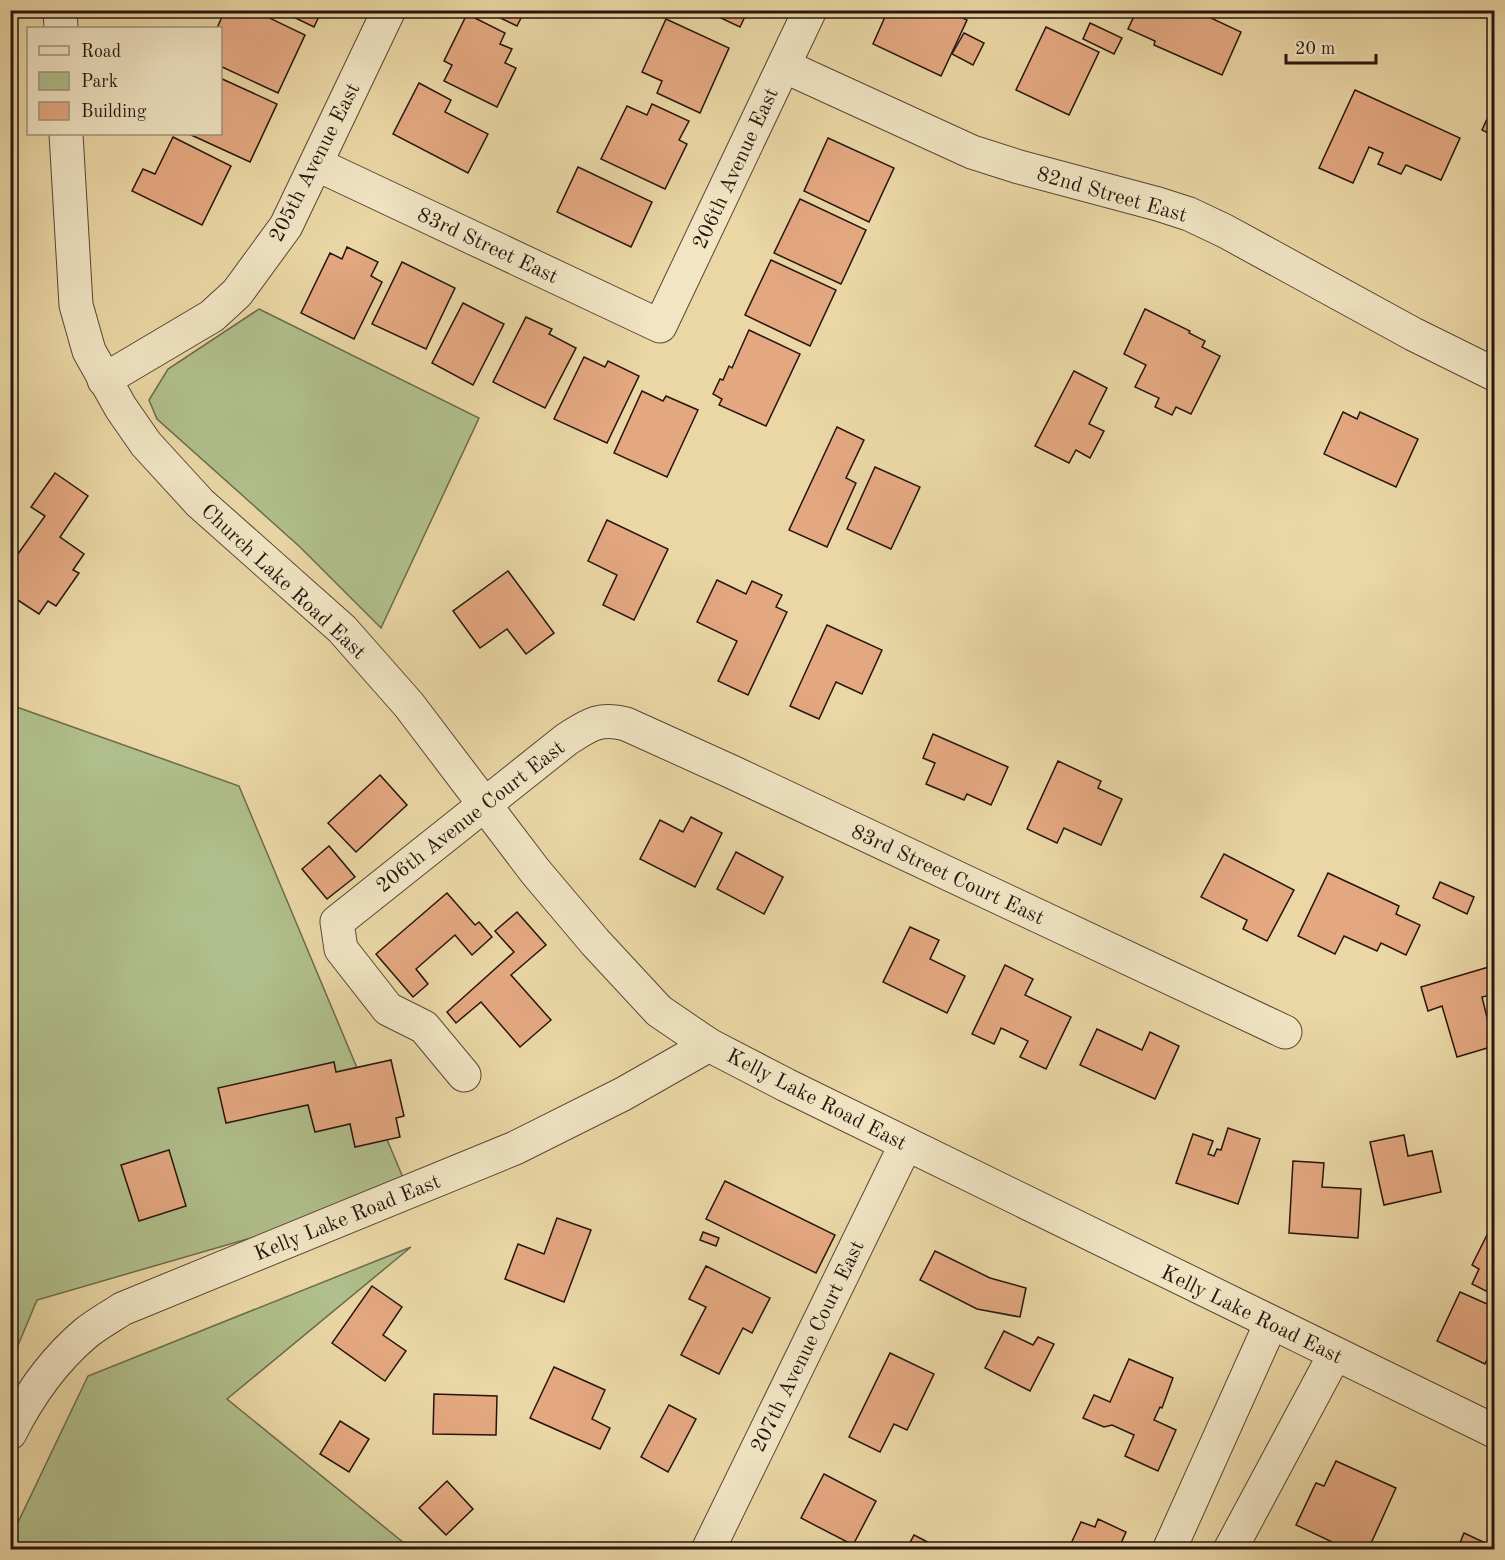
<svg xmlns="http://www.w3.org/2000/svg" width="1505" height="1560" font-family="'Old Standard TT',serif">
<style>
.green{fill:#b0bf8b;stroke:#6c6a4d;stroke-width:1.5}
.building{fill:#e4a881;stroke:#27150f;stroke-width:1.5}
.lines{fill:none;stroke-linecap:round;stroke-linejoin:round}
.minor-casing{stroke:#584634;stroke-width:35}
.minor{stroke:#f1e5c4;stroke-width:33}
.labels{text-anchor:middle;stroke-width:4.5;stroke-linejoin:round;paint-order:stroke}
.street-label{font-size:21px;fill:#27150f;stroke:#f1e5c4}
</style>
<rect width="100%" height="100%" fill="#ead7a5"/>
<filter id="stains"><feTurbulence type="fractalNoise" baseFrequency=".00333" numOctaves="4"/><feColorMatrix values="0 0 0 0 .2 0 0 0 0 .09 0 0 0 0 .02 0 0 0 .5 -.17"/></filter>
<radialGradient id="worn" r=".72"><stop offset=".6" stop-color="#630" stop-opacity="0"/><stop offset="1" stop-color="#630" stop-opacity=".3"/></radialGradient>
<!-- green -->
<g class="green">
<path d="M259,309l220,109 -98,210 -81,-81 -143,-128 -8,-19 19,-31z"/>
<path d="M11,705l228,81 170,406 -372,108 -26,62z"/>
<path d="M411,1247l-184,152 177,144 137,6h-530v-12l77,-161z"/>
</g>
<!-- building -->
<g class="building">
<path d="M225,10h28l52,25 -27,58 -58,-27v-38h-3z"/>
<path d="M279,10h43l-8,17z"/>
<path d="M484,10h41l-8,16z"/>
<path d="M704,10h44l-8,17z"/>
<path d="M888,10h59l20,10 -26,56 -68,-32z"/>
<path d="M1137,10h57l47,22 -19,43 -68,-30 1,-4 -27,-12z"/>
<path d="M467,14l38,19 -5,11 12,5 -7,14 11,5 -19,39 -53,-26 8,-16 -8,-4z"/>
<path d="M666,19l63,29 -29,65 -43,-20 5,-12 -20,-9z"/>
<path d="M1090,23l32,15 -8,16 -31,-15z"/>
<path d="M1046,27l53,25 -30,63 -53,-25z"/>
<path d="M964,33l20,10 -11,22 -21,-11z"/>
<path d="M220,78l57,26 -27,58 -61,-28h31z"/>
<path d="M419,83l32,17 -6,12 43,22 -20,39 -75,-39z"/>
<path d="M1355,90l105,48 -19,42 -35,-15 -5,9 -23,-10 5,-11 -14,-6 -16,36 -34,-15z"/>
<path d="M652,104l37,17 -10,19 8,4 -22,45 -64,-30 26,-53 20,9z"/>
<path d="M1494,104v32l-12,-6z"/>
<path d="M173,137l58,29 -29,59 -70,-34 11,-22 12,5z"/>
<path d="M828,138l66,30 -25,54 -65,-31z"/>
<path d="M578,167l74,35 -21,45 -74,-35z"/>
<path d="M800,199l66,31 -25,54 -67,-31z"/>
<path d="M347,247l31,15 -7,14 11,6 -28,57 -53,-26 29,-60 12,6z"/>
<path d="M771,260l65,30 -26,56 -65,-31z"/>
<path d="M402,262l53,26 -29,61 -54,-25z"/>
<path d="M463,303l41,21 -31,61 -41,-22z"/>
<path d="M1145,309l45,22 -1,2 16,8 -3,6 18,9 -29,58 -15,-7 -4,8 -17,-8 4,-9 -24,-11 11,-22 -22,-11z"/>
<path d="M526,317l26,12 -3,5 27,14 -31,60 -52,-26z"/>
<path d="M749,330l51,24 -34,72 -47,-21 3,-6 -9,-5 7,-15 3,1 6,-14 3,2z"/>
<path d="M584,357l21,10 3,-6 31,15 -32,67 -53,-24z"/>
<path d="M1074,371l33,17 -18,36 15,7 -14,27 -14,-8 -7,13 -34,-17z"/>
<path d="M642,391l21,10 3,-5 32,14 -31,67 -53,-24z"/>
<path d="M1343,412l14,7 3,-7 58,27 -22,48 -72,-33z"/>
<path d="M837,427l27,13 -18,38 10,5 -29,64 -38,-17z"/>
<path d="M875,467l45,20 -29,62 -44,-20z"/>
<path d="M55,473l33,23 -28,41 24,17 -11,16 6,3 -23,33 -8,-5 -9,13 -29,-19v-30l35,-49 -14,-9z"/>
<path d="M607,520l61,29 -34,71 -31,-15 14,-30 -29,-14z"/>
<path d="M508,571l46,62 -28,21 -19,-25 -27,19 -27,-37z"/>
<path d="M717,580l29,14 6,-13 30,14 -6,12 11,5 -39,83 -30,-14 19,-40 -40,-19z"/>
<path d="M827,625l55,25 -20,44 -26,-12 -17,37 -29,-13z"/>
<path d="M933,734l75,33 -17,38 -24,-11 -3,6 -38,-16 9,-21 -12,-5z"/>
<path d="M1058,761l43,20 -3,7 24,11 -21,46 -37,-17 -7,15 -30,-14z"/>
<path d="M380,775l27,30 -51,47 -28,-29z"/>
<path d="M691,817l31,16 -27,54 -55,-28 20,-39 23,12z"/>
<path d="M329,846l26,31 -28,22 -25,-30z"/>
<path d="M736,852l47,25 -19,37 -47,-25z"/>
<path d="M1224,854l70,36 -27,51 -24,-12 4,-9 -46,-23z"/>
<path d="M1328,873l71,33 -3,8 24,11 -14,30 -25,-12 -4,8 -33,-15 -9,18 -37,-18z"/>
<path d="M1440,882l34,15 -7,17 -34,-16z"/>
<path d="M447,893l28,32 4,-3 13,15 -20,18 -17,-20 -39,34 12,15 -15,13 -37,-43z"/>
<path d="M517,912l29,33 -35,30 40,45 -31,27 -39,-45 -25,21 -9,-11 67,-60 -19,-21z"/>
<path d="M910,927l29,13 -9,19 35,17 -18,37 -64,-31z"/>
<path d="M1005,965l28,14 -8,16 46,22 -25,52 -26,-12 8,-16 -27,-13 -7,16 -22,-10z"/>
<path d="M1492,966l2,7v21l-12,3 12,49 -37,11 -15,-51 -14,5 -7,-24z"/>
<path d="M1097,1029l45,21 8,-18 29,14 -24,53 -75,-34z"/>
<path d="M391,1060l13,56 -8,2 4,19 -45,10 -5,-23 -35,8 -7,-27 -82,18 -8,-35 116,-26 2,10z"/>
<path d="M1228,1128l32,11 -22,65 -62,-21 17,-49 20,7 -5,13 6,2 3,-7 4,1z"/>
<path d="M1404,1135l4,21 24,-5 9,41 -57,13 -14,-63z"/>
<path d="M169,1150l17,56 -47,15 -18,-56z"/>
<path d="M1293,1161l31,2 -2,24 39,2 -3,49 -69,-5z"/>
<path d="M725,1181l110,54 -19,38 -110,-54z"/>
<path d="M557,1218l34,12 -27,72 -59,-23 13,-35 26,10z"/>
<path d="M1490,1229l4,2v64l-22,-11 7,-15 -7,-4z"/>
<path d="M703,1232l16,6 -3,8 -16,-6z"/>
<path d="M935,1251l55,27 36,10 -6,29 -43,-8 -57,-29z"/>
<path d="M706,1266l64,32 -18,35 -9,-5 -24,46 -38,-19 25,-48 -17,-8z"/>
<path d="M372,1286l30,21 -19,28 23,16 -21,30 -53,-38z"/>
<path d="M1460,1292l34,15v37l-9,20 -48,-23z"/>
<path d="M1004,1331l29,14 5,-8 16,7 -24,47 -45,-23z"/>
<path d="M890,1353l44,21 -27,56 -13,-6 -14,28 -31,-15z"/>
<path d="M1129,1359l44,19 -11,30 -2,-1 -6,13 22,10 -18,41 -33,-15 9,-21 -22,-10 -8,2 -21,-9 11,-23 16,7z"/>
<path d="M554,1367l51,23 -13,29 18,9 -10,21 -70,-31z"/>
<path d="M434,1394l63,2 -1,39 -63,-1z"/>
<path d="M669,1405l27,14 -28,53 -27,-15z"/>
<path d="M340,1421l29,18 -20,33 -29,-18z"/>
<path d="M1336,1461l60,27 -28,62h-19l-53,-25 20,-42 8,3z"/>
<path d="M824,1474l52,27 -23,44 -52,-27z"/>
<path d="M447,1481l26,28 -27,26 -27,-27z"/>
<path d="M1098,1519l28,13 -8,18h-50l13,-28 14,5z"/>
<path d="M1464,1533l30,14v3h-37z"/>
<path d="M914,1535l29,15h-37z"/>
</g>
<g class="lines">
<defs>
<g id="minor">
<path d="M60,10l1,18"/>
<path d="M784,66l188,86 47,15 139,37 31,10 36,17 188,103 81,40"/>
<path d="M66,134l10,171 13,46 32,57 25,36 54,59 142,126 67,76 126,166 60,71 64,69 50,34 77,40 708,346"/>
<path d="M316,164l344,162 150,-316"/>
<path d="M104,380l108,-64 25,-23 49,-67 103,-216"/>
<path d="M464,1075l-40,-48 -36,-18 -47,-60 -4,-27 230,-183c22,-14 32,-22 59,-15l106,48 553,260"/>
<path d="M10,1433c19,-38 44,-73 76,-100 11,-9 24,-16 36,-24l393,-161 108,-54 86,-49"/>
<path d="M708,1550l198,-406"/>
<path d="M1169,1550l102,-227"/>
<path d="M1230,1550l105,-196"/>
</g>
</defs>
<!-- minor casing -->
<use href="#minor" class="minor-casing"/>
<!-- minor -->
<use href="#minor" class="minor"/>
</g>
<g class="labels">
<!-- street labels -->
<g class="street-label">
<text transform="translate(314 162) rotate(-63)" y="7">205th Avenue East</text>
<text transform="translate(735 168) rotate(-65)" y="7">206th Avenue East</text>
<text transform="translate(1112 194) rotate(16)" y="7">82nd Street East</text>
<text transform="translate(488 245) rotate(25)" y="7">83rd Street East</text>
<text transform="translate(284 581) rotate(43)" y="7">Church Lake Road East</text>
<text transform="translate(470 816) rotate(-38)" y="7">206th Avenue Court East</text>
<text transform="translate(948 874) rotate(25)" y="7">83rd Street Court East</text>
<text transform="translate(817 1099) rotate(27)" y="7">Kelly Lake Road East</text>
<text transform="translate(347 1217) rotate(-22)" y="7">Kelly Lake Road East</text>
<text transform="translate(1252 1314) rotate(26)" y="7">Kelly Lake Road East</text>
<text transform="translate(807 1346) rotate(-64)" y="7">207th Avenue Court East</text>
</g>
</g>
<!-- margin -->
<rect width="1505" height="1560" fill="none" stroke="#ead7a5" stroke-width="36"/>
<rect x="12" y="12" width="1481" height="1536" fill="none" stroke="#27150f" stroke-width="3"/>
<rect x="18" y="18" width="1469" height="1524" fill="none" stroke="#27150f" stroke-width="1.5"/>
<!-- legend -->
<rect x="27" y="27" width="195" height="108" fill="#f1e5c4" stroke="#a0927c" stroke-width="1.5"/>
<rect x="39" y="46" width="30" height="9" fill="#f1e5c4" stroke="#a0927c" stroke-width="1.5"/>
<text x="81" y="57" font-size="18" fill="#27150f">Road</text>
<rect x="39" y="72" width="30" height="18" fill="#b0bf8b" stroke="#a0927c" stroke-width="1.5"/>
<text x="81" y="87" font-size="18" fill="#27150f">Park</text>
<rect x="39" y="102" width="30" height="18" fill="#e4a881" stroke="#a0927c" stroke-width="1.5"/>
<text x="81" y="117" font-size="18" fill="#27150f">Building</text>
<!-- scale -->
<path d="M1286 54v9h90v-9" fill="none" stroke="#27150f" stroke-width="3"/>
<text x="1295" y="54" font-size="18" fill="#27150f" stroke="#f1e5c4" stroke-width="4.5" paint-order="stroke">20 m</text>
<rect width="100%" height="100%" filter="url(#stains)"/>
<rect width="100%" height="100%" fill="url(#worn)"/>
</svg>
